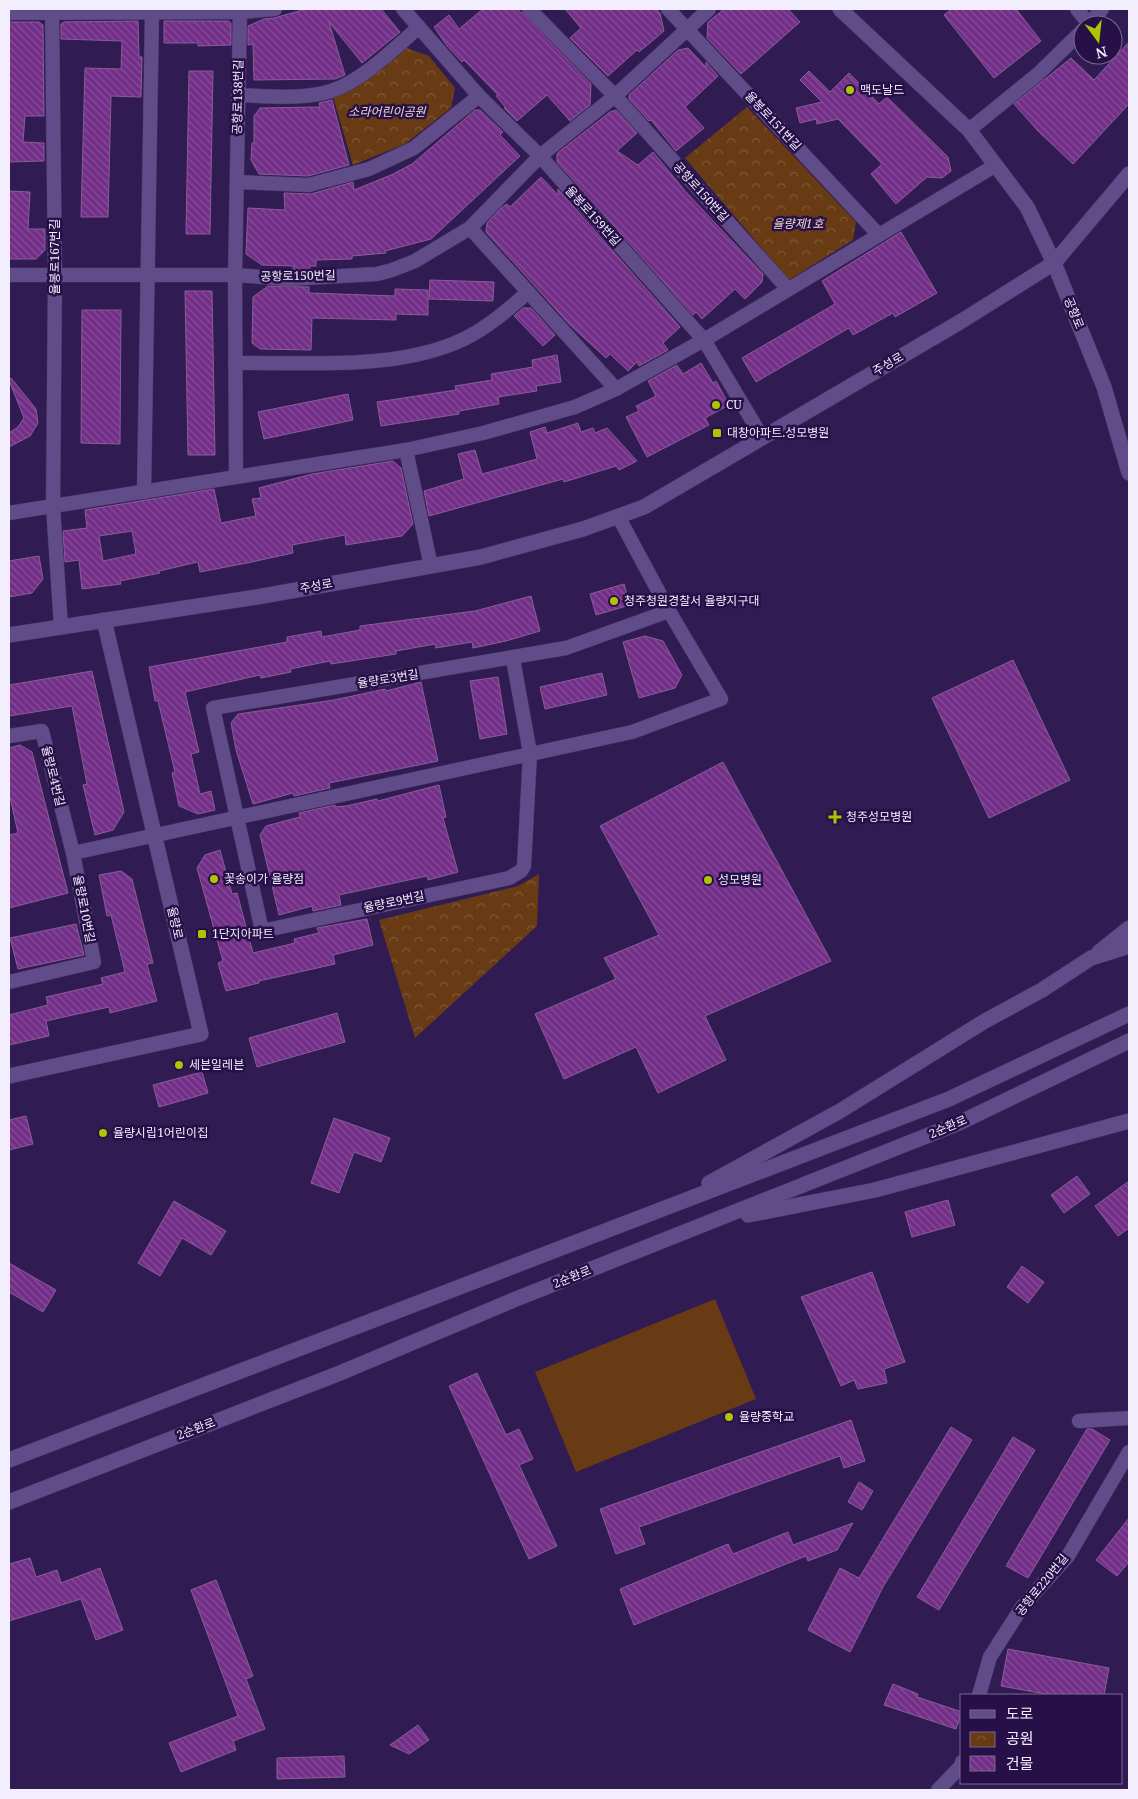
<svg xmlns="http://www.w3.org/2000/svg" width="1138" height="1799" font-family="'Noto Serif','Noto Sans KR',serif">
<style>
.green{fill:#683b14}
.park{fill:url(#park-crowns)}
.building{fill:url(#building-back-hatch);stroke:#885e96;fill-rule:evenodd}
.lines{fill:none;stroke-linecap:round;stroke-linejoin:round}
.street-casing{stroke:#493563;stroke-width:15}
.secondary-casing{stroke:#493563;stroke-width:16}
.street{stroke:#604c89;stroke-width:14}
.secondary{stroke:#604c89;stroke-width:15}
.poi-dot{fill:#b0c502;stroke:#271048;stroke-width:2}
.labels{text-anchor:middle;stroke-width:5;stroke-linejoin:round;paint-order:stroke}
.poi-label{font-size:12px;fill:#f2eefd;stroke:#271048;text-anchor:start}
.street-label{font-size:12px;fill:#f2eefd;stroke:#271048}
.park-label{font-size:12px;font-style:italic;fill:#f0d7c6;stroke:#271048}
</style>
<defs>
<pattern id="park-crowns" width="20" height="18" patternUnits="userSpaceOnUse" patternTransform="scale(1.25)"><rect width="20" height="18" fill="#683b14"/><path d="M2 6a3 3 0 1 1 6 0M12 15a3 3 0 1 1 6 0" fill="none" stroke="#7e5837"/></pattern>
<pattern id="building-back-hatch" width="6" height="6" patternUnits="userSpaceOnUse" patternTransform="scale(1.25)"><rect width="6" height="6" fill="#732f88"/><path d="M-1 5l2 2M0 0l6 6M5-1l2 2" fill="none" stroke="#874d9a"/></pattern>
</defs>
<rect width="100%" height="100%" fill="#301b53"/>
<!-- green -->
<path class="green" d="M715,1299l41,100 -180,73 -41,-100z"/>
<!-- park -->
<g class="park">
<path d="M407,48l22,8 26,32 -4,20 -46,36 -52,21 -20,-68c33,-13 48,-26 74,-49z"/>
<path d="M747,107l109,115 -3,18 -64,40 -104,-122z"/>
<path d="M539,874l-2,52 -122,112 -36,-118 139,-34z"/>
</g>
<!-- building -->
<g class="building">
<path d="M306,9h75l19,23 -38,31 -33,-41 16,53 -10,4 -81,1 -1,-36 -5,1v-19l16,-7 10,-1z"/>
<path d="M483,9h33l6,4 69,71 -1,21 -20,16 -23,-26 -30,26 -13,-13h2l-10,-12 2,-1 -34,-35 -2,2 -15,-16 -13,-19 15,-12 10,14z"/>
<path d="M565,9h91l4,4 4,18 -25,21 -2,-2 -29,26 -38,-38 11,-10z"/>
<path d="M724,9h64l12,13 -59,52 -34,-36 1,-16z"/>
<path d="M952,9h64l25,32 -47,37 -50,-63z"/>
<path d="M138,21l1,36h3l-1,40 -30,-1 -3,121h-27l4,-149 36,1 1,-28 -61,-2v-15l3,-2z"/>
<path d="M164,21h64l3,2v22l-33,1v-3h-34z"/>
<path d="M9,22h30l4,3 1,91h-19l-2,26 21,1v18l-35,1z"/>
<path d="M1129,42v62l-56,60 -35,-33 -24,-27 57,-46 23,22z"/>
<path d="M688,48l18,19v-5l12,14 -33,31 19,21 -28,23 -25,-31 -2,1 -20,-22v-4l49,-45z"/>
<path d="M189,71h24l-3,163h-24z"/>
<path d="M809,71l21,21 19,-19 30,31 8,-7 61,60 3,14 -9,7 -15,-1 -31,27 -25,-30 11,-10 -44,-45 -21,5 -1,-5 -16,4 -4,-15 26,-6 -22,-22z"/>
<path d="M332,100l17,65 -41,11 -49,-2 -8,-14 1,-17h2v-27l6,-8 60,-1 -1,-4z"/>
<path d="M475,110h5l23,22 -3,3 20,21 -89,83 -46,12 1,2 -34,3v3l-36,1v6h-6v3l-20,1 5,-4 -33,-1 -16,-11 2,-46 37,2 -1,-17 27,1 42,-12 1,8 37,-15 21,-11z"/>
<path d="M616,110l21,23 -20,18 21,14 15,-13 33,40 77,82 -1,8 -17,17 -10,-10 -33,30 -6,-7 -3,3 -136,-153v-8l3,-3 50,-39z"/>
<path d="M541,177l17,18v-6l122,138 -17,16 5,7 -29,16 -2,-4 -9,9 -18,-17 -4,4 -36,-33 -84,-93 1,-9 14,-15 6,-4 3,3z"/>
<path d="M9,191l21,1 -2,37h17v21l-9,9h-27z"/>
<path d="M901,232l36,61 -42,24 -2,-4 -40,22 -4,-7 -93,54 -14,-24 93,-54 -13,-23z"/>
<path d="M430,280l64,2 -1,19 -64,-2z"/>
<path d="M268,286l41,1v6l86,3v-7l33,1v25l-32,-1v6l-84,-2 -1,32 -51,-1 -8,-6 1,-46z"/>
<path d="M185,291h27l3,164h-27z"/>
<path d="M523,308h8l24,27 -12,11 -29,-30z"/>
<path d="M82,310h39l-1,134 -39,-1z"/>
<path d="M557,355l4,27 -25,4 1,5 -39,6 1,7 -40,7v3l-78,12 -4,-24 79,-12 -1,-4 37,-6 -1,-6 42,-7 -1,-7z"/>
<path d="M701,363l12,20 3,-2 13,24 -24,13 4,7 -62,32 -21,-40 13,-6 -3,-5 20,-10 -8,-15 29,-16 6,9z"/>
<path d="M11,378l25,31 2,14 -8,13 -21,11v-14l9,-6 6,-9 -15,-38z"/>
<path d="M348,394l5,26 -89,19 -6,-27z"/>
<path d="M578,423l3,9 12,-4 2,5 12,-5 30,33 -18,9 -3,-4 -52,16 -1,-3 -134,37 -5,-25 40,-12 -6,-25 17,-4 7,24 55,-15 -7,-27 15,-5 2,6z"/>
<path d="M393,461l8,7 12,56 -11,12 -56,9 -1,-10 -53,10 1,8 -46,10 -47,9 -2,-10 -39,9 1,2 -40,8 1,3 -39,5 -3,-29 -14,2 -2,-31 24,-3 -2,-18 129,-21 7,34 35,-7 -4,-17 9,-1 -2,-10 53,-14zM132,531l4,23 -33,7 -4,-25z"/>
<path d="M39,556l4,23 -11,14 -23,4v-36z"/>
<path d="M624,584l6,21 -34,10 -6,-21z"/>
<path d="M531,596l9,35 -34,10 -33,7 -1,-6 -36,6 -1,-4 -39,7v3l-65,10 -1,-3 -40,8 1,3 -30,6 -1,-3 -75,17 14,60 -8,2 9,40 11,-3 4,19 -17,4 -19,-8 -7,-33 3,-1 -17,-71h-3l-6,-34 138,-25v-5l34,-6 1,6 38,-7v-4l115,-15z"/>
<path d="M645,636l18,5 19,34 -7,13 -36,10 -16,-56z"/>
<path d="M1013,660l57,120 -81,38 -57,-120z"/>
<path d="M92,671l32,141 -11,18 -18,5 -12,-50 4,-1 -15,-78 -63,10v-31z"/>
<path d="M602,673l5,22 -62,14 -5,-22z"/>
<path d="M498,677l9,57 -27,5 -10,-58z"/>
<path d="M421,682l17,79 -109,22 1,5 -36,8 -1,-3 -40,11 -17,-54 -5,-27 7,-9 96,-14 51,-11 1,2z"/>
<path d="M20,745l12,7 36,141 -59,15v-73l9,-2 -9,-40v-45z"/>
<path d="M723,762l108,199 -126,55 21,44 -68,33 -22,-46 -72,32 -29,-65 81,-35 -12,-21 55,-23 -59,-109z"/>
<path d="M439,785l7,32 -3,1 15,54 -30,8 -1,-4 -88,19 2,10 -28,6 -1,-5 -33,9 -19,-80 6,-9 34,-9 -1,-4 36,-8v2l11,-1 31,-7 1,2z"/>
<path d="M220,850l12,44 5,-1 16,60 42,-10 -1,-4 25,-6 -2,-5 50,-9 6,26 -40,10 2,9 -76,17v2l-33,8 -8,-28 5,-2 -26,-93 8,-13z"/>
<path d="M121,871l11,8 21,84 -6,1 10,37 -47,12 -1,-6 -63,14 3,15 -40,9v-30l39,-10 -2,-8 57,-13 -2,-6 24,-6 -14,-57 -4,1 -8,-41z"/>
<path d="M76,924l8,31 -66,14 -8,-31z"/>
<path d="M337,1013l8,29 -88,25 -8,-29z"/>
<path d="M202,1072l6,21 -49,14 -6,-22z"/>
<path d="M26,1116l7,28 -24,6v-30z"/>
<path d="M334,1118l56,20 -9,24 -27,-10 -15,41 -28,-10z"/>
<path d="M1077,1176l13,18 -26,19 -13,-18z"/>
<path d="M1129,1181v47l-11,8 -23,-30z"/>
<path d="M948,1200l7,25 -43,12 -7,-25z"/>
<path d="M174,1201l52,30 -15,24 -29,-17 -22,38 -22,-13z"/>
<path d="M9,1263l47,27 -13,22 -34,-20z"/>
<path d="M1022,1266l22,16 -16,21 -21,-16z"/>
<path d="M872,1272l33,90 -21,7 3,14 -29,6 -4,-9 -13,6 -40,-89z"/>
<path d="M477,1373l29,62 13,-6 14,30 -14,6 38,81 -28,13 -80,-173z"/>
<path d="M851,1420l14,41 -21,7 -4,-12 -201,71 6,17 -29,10 -16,-45z"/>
<path d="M951,1427l21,13 -89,147 -33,65 -42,-22 32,-62 19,10z"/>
<path d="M1087,1429h5l18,11 -82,138 -22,-12z"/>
<path d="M1013,1437l22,13 -96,160 -22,-13z"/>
<path d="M859,1482l14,9 -11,19 -14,-8z"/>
<path d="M1129,1518v44l-12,14 -21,-16z"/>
<path d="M853,1523l-16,27 -29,11 -2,-5 -172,69 -14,-36 108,-45 5,10 55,-22 5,13z"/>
<path d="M30,1558l6,19 21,-7 4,13 39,-15 23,62 -27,10 -15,-41 -72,22v-57z"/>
<path d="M216,1580l37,96 -7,3 19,50 -32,12 3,9 -55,22 -12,-29 69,-27 -47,-126z"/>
<path d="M1008,1649l101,19 -5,27h-53l-50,-9z"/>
<path d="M893,1684l25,10 -1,3 45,15 -6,17 -72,-24z"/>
<path d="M418,1725l11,15 -20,14 -19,-9z"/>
<path d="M344,1756l1,21 -68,2v-21z"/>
</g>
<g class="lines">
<defs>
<g id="street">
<path d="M52,9l3,266 -2,231 8,121"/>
<path d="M403,9l76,87 61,60 164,184 58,97"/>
<path d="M529,9l86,87 173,193"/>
<path d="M668,9l210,225"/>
<path d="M1077,9l12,15"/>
<path d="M9,13l231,-1 35,-3"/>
<path d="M1088,25l14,-16"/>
<path d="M238,95c30,1 64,5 93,-4 31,-10 64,-43 88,-64"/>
<path d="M969,130l69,-56 45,-44"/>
<path d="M237,182l72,3 60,-16 45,-21 65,-52"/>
<path d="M470,228l146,161"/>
<path d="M9,275h226l53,4 89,-5 15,-4 23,-9 55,-33 70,-72 75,-60 94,-87"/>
<path d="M235,363c72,-1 162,8 229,-24 24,-12 44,-29 64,-47"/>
<path d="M406,450l25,116"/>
<path d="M236,477l-1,-202 5,-263"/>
<path d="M144,492l8,-480"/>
<path d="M9,513l397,-63 77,-17 92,-26 41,-18 88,-49 292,-175"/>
<path d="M513,659l17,94 -6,113 -3,5 -12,7 -247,53 -49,-223 353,-60 103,-37"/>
<path d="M9,736l33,-5 31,122 21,109 -85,20"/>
<path d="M73,853l559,-121 89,-33 -52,-88 -51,-95"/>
<path d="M1079,1421l50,-3"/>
<path d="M979,1695l11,-38 32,-50 46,-51 61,-104"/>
<path d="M938,1790l23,-24 1,-4"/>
</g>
<g id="secondary">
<path d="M840,9l129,121 58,77 27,56 50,124 25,86"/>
<path d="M9,635l248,-38 224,-40 102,-28 61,-22 316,-185 94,-59 75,-89"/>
<path d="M1099,952l30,-24"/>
<path d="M9,1076l192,-42 -97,-414"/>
<path d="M709,1183l131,-72 145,-90 57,-31 49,-32 38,-12"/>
<path d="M748,1215l127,-25 254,-69"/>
<path d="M9,1460l940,-361 180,-85"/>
<path d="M9,1502l331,-129 176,-74 443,-176 170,-82"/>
</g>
</defs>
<!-- street casing -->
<use href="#street" class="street-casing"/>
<!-- secondary casing -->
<use href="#secondary" class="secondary-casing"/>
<!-- street -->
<use href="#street" class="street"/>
<!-- secondary -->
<use href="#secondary" class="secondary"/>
</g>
<!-- markers -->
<g class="poi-dot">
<circle cx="850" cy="90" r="5"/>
<circle cx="716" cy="405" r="5"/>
<rect x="712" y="428" width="10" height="10" rx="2.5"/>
<circle cx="614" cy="601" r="5"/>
<path d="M832.5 809.5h5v5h5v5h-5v5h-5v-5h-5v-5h5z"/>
<circle cx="214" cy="879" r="5"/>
<circle cx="708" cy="880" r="5"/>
<rect x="197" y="929" width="10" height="10" rx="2.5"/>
<circle cx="179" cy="1065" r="5"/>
<circle cx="103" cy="1133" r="5"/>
<circle cx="729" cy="1417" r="5"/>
</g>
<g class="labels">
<!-- poi labels -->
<g class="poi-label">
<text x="860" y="94">맥도날드</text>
<text x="726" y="409">CU</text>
<text x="727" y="437">대창아파트.성모병원</text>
<text x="624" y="605">청주청원경찰서 율량지구대</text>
<text x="846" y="821">청주성모병원</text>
<text x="224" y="883">꽃송이가 율량점</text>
<text x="718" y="884">성모병원</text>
<text x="212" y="938">1단지아파트</text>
<text x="189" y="1069">세븐일레븐</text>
<text x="113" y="1137">율량시립1어린이집</text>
<text x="739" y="1421">율량중학교</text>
</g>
<!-- street labels -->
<g class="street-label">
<text transform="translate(238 97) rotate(-89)" y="4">공항로138번길</text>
<text transform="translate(773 121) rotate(47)" y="4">율봉로151번길</text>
<text transform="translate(701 192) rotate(48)" y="4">공항로150번길</text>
<text transform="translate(593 216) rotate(48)" y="4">율봉로159번길</text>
<text transform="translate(55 257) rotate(-90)" y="4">율봉로167번길</text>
<text transform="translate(298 276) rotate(-1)" y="4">공항로150번길</text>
<text transform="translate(1074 313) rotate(68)" y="4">공항로</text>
<text transform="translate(888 364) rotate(-30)" y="4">주성로</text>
<text transform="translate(316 586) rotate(-10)" y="4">주성로</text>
<text transform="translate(388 679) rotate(-9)" y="4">율량로3번길</text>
<text transform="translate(53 776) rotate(76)" y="4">율량로4번길</text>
<text transform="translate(394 902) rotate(-12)" y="4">율량로9번길</text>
<text transform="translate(84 909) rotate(79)" y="4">율량로10번길</text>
<text transform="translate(175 923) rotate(77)" y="4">율량로</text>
<text transform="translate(948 1127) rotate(-23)" y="4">2순환로</text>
<text transform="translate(572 1277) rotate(-22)" y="4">2순환로</text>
<text transform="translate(196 1429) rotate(-21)" y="4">2순환로</text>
<text transform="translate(1042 1585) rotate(-51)" y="4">공항로220번길</text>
</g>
<!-- park labels -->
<g class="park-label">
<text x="387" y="116">소라어린이공원</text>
<text x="798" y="228">율량제1호</text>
</g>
</g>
<!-- border -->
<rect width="1138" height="1799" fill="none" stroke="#f2eefd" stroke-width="20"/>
<!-- legend -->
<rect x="960" y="1694" width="162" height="90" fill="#271048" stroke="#786990"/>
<rect x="970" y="1710" width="25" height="8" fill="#604c89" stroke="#786990"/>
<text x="1006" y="1719" font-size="15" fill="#f2eefd">도로</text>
<rect x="970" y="1732" width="25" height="15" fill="url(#park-crowns)" stroke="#786990"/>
<text x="1006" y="1744" font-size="15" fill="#f2eefd">공원</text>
<rect x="970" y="1756" width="25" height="15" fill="url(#building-back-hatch)" stroke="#786990"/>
<text x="1006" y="1769" font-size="15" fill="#f2eefd">건물</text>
<!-- north arrow -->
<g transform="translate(1098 40) rotate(165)"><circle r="24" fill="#271048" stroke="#786990"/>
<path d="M0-4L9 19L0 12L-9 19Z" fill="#b0c502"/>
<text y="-8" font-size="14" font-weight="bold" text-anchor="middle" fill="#f2eefd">N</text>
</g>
</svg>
